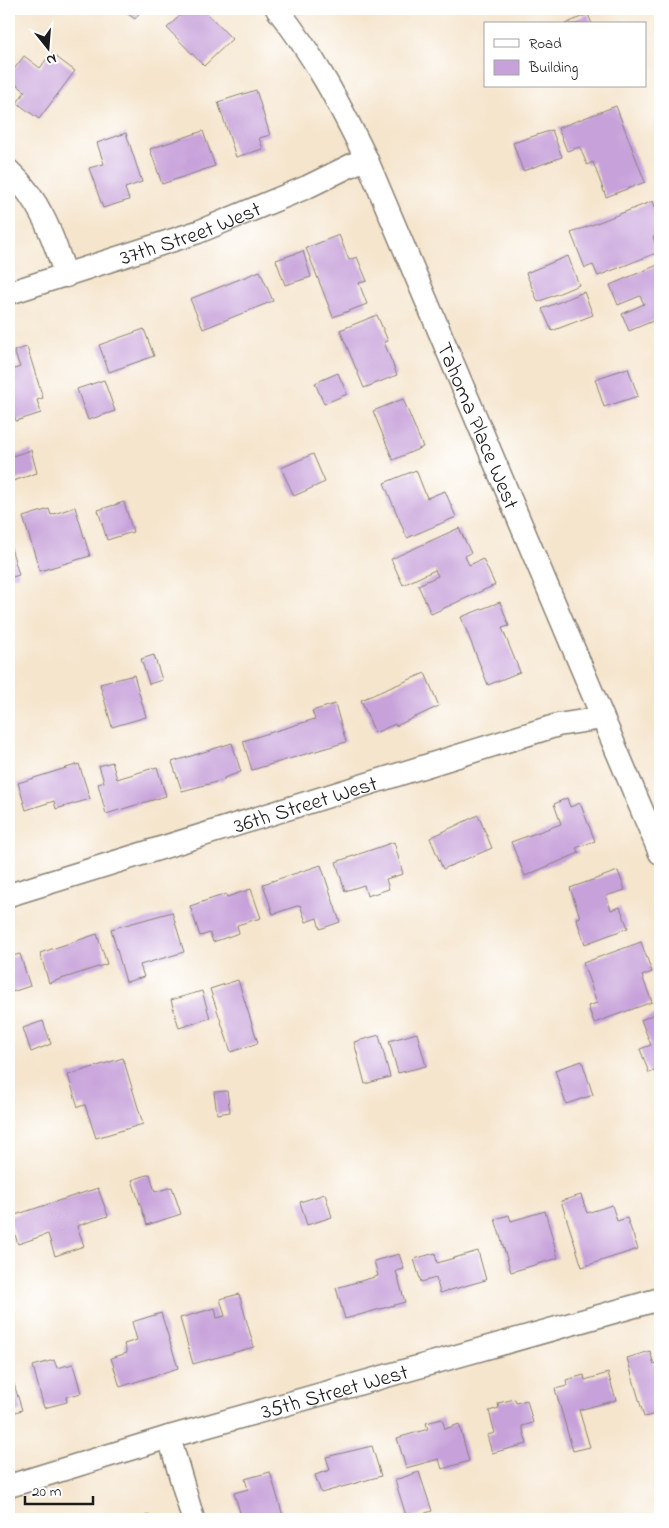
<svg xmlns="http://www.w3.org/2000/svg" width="669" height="1528" font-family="'Indie Flower',sans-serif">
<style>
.building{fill:#c7a2da}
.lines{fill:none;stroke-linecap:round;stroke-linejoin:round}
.minor-casing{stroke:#888074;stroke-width:25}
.minor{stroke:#fff;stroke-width:22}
.labels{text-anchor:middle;stroke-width:4.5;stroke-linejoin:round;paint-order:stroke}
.street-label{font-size:22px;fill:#1c1c1c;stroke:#fff}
</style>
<rect width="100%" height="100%" fill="#fff"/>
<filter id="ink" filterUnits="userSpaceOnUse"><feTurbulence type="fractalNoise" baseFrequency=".02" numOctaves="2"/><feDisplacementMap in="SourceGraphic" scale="10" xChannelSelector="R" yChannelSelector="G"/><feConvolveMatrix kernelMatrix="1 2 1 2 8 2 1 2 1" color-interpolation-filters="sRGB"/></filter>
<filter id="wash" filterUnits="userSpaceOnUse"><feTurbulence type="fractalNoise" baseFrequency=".0096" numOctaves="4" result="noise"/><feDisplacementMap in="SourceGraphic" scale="20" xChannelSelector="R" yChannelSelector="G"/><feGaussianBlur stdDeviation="1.12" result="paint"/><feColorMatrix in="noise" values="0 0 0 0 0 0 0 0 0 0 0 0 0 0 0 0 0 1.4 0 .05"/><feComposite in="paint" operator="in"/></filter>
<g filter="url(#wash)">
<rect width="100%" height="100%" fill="#f5e5cd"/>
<g id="blocks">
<!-- building -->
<g class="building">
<path d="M121,9h21l-7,10z"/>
<path d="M187,9h16l29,30 -28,27 -37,-38z"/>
<path d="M588,14l4,10h-27z"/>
<path d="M51,53l24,18 -36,48 -22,-16 8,-12 -16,-12v-3l15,-20 16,12z"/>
<path d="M256,90l14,45 -11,3 4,11 -27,8 -18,-55z"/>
<path d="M616,106l29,76 -39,15 -13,-35 -6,3 -7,-18 -13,4 -9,-23z"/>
<path d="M552,130l10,27 -39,14 -10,-28z"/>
<path d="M203,131l12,35 -53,18 -12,-35z"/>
<path d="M126,133l16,49 -17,6 4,12 -26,8 -14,-40 15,-4 -7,-21z"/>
<path d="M653,201l7,19v14l-7,3 6,15 -61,24 -5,-11 -8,3 -14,-35z"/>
<path d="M339,235l10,25 8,-3 10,24 -8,2 8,21 -34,13 -27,-69z"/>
<path d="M303,251l8,26 -26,8 -9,-25z"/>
<path d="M568,256l11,29 -41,17 -12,-29z"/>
<path d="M660,264v54l-31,13 -7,-17 22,-10 -4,-8 -22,9 -8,-20z"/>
<path d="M260,271l13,30 -70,28 -13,-30z"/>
<path d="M584,292l9,23 -41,16 -10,-22z"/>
<path d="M377,315l11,26 -4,1 13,33 -33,13 -24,-58z"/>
<path d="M144,329l10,27 -45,16 -10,-27z"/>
<path d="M27,347l16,51 -6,2 4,13 -25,8 -5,-13h-2v-37l11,-4 -6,-16z"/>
<path d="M628,368l10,28 -34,11 -9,-28z"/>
<path d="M338,373l9,21 -23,10 -9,-21z"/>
<path d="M104,380l11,31 -27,9 -11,-31z"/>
<path d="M403,399l20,48 -30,13 -20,-49z"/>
<path d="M31,450l6,23 -27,9 -1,-25z"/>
<path d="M313,454l12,28 -31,14 -13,-28z"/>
<path d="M416,470l11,28 18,-7 11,26 -49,21 -23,-55z"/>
<path d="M124,502l9,30 -26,8 -9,-30z"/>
<path d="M75,507l15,49 -50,15 -17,-54 26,-8 2,6z"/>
<path d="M459,528l12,25 -6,3 4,9 14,-6 12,26 -64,29 -13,-29 20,-9 -3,-6 -32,15 -12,-26z"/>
<path d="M9,541l10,34 -10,3z"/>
<path d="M500,602l9,24 -7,2 18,44 -32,13 -27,-68z"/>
<path d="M154,655l8,25 -13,4 -8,-25z"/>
<path d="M425,673l14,33 -43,20 -1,-2 -20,9 -14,-33z"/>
<path d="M134,675l12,42 -34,10 -12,-43z"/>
<path d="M335,704l11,38 -94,28 -9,-29 72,-22 -3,-8z"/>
<path d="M232,743l9,29 -17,6v2l-42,11 -10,-29z"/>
<path d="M112,762l5,17 40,-12 9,29 -60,18 -8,-30 6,-2 -5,-16z"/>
<path d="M79,764l11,35 -34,10 -2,-8 -28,9 -8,-27z"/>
<path d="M567,798l3,9 10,-4 15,38 -19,7 3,5 -54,23 -14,-34 50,-18 -7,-20z"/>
<path d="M9,812l5,17 -5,1z"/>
<path d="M478,815l14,33 -49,21 -13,-31z"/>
<path d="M394,842l9,32 -17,5 3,10 -22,7 -3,-11 -19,6 -9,-29z"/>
<path d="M321,865l19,57 -20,7 -3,-11 -11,4 -6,-17 -27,9 -10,-30z"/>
<path d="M618,871l7,19 -19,6 5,14 9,-3 8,21 -43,16 -9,-26 4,-1 -10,-29z"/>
<path d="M251,889l10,29 -24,7 2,8 -26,9 -3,-9 -10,3 -10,-30 36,-12 1,3z"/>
<path d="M172,912l12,40 -44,13 4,12 -18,5 -15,-53z"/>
<path d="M97,934l10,30 -58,19 -9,-30z"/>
<path d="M641,942l11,30 -10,4 10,26 -58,21 -6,-17 9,-3 -14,-40z"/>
<path d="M20,954l10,32 -21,7v-36z"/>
<path d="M238,980l20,63 -27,9 -21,-63z"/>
<path d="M202,991l8,27 -31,10 -8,-28z"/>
<path d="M660,1012v57l-11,4 -9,-24 11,-4 -10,-25z"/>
<path d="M43,1021l8,23 -20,8 -8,-24z"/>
<path d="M417,1033l9,33 -28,7 -9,-32z"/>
<path d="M379,1035l11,42 -25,7 -11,-42z"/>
<path d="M123,1058l20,66 -47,14 -11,-33 -7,2 -10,-32z"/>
<path d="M582,1061l11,34 -27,9 -11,-34z"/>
<path d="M227,1091l3,21 -13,2 -3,-22z"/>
<path d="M150,1174l5,18 17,-5 9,27 -34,11 -15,-45z"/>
<path d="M98,1188l10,28 -31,10 7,20 -29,10 -7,-22 -30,10 -9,-27z"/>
<path d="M325,1194l7,23 -25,8 -7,-23z"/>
<path d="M581,1195l6,18 25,-8 5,16 10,-3 11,31 -56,18 -21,-66z"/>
<path d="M545,1211l13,47 -47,14 -16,-53 14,-4 2,6z"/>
<path d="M478,1251l8,29 -46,13 -4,-15 -15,4 -7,-23 21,-6 2,10z"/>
<path d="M399,1254l5,15 -8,2 9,31 -60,17 -9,-31 42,-12 -4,-15z"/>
<path d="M239,1294l15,53 -61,17 -13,-46 35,-10 2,10 8,-2 -5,-17z"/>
<path d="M161,1313l17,55 -58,19 -9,-29 16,-5 -3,-9 13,-4 -5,-18z"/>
<path d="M650,1351l4,14 6,-2v50l-16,4 -17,-59z"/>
<path d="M54,1360l3,8 16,-4 8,29 -15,4 1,5 -23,6 -11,-42z"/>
<path d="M608,1373l8,27 -37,10 11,37 -17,4 -18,-62 12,-3 -1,-6 18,-5 1,5z"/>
<path d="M13,1381l9,29 -13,4v-32z"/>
<path d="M515,1399l1,4 11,-3 6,23 -11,3 5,18 -35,9 -5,-18 8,-2 -6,-22 10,-3 -1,-5z"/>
<path d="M442,1419l3,10 14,-5 10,37 -27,8 -3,-10 -33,9 -9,-30 31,-9 -2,-6z"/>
<path d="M372,1446l9,30 -60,17 -6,-18 15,-5 -4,-13z"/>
<path d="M270,1472l14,47h-17l-1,-2 -24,2 -8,-26 14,-4 -3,-10z"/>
<path d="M419,1472l13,39 -25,8 -12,-39z"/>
<path d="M310,1513l2,6h-20z"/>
<path d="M149,1515l1,4h-14z"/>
</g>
</g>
</g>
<g filter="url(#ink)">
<use href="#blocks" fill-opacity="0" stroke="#888074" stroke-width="1"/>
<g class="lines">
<defs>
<g id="minor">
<path id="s1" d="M277,9c37,46 63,96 89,149l294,695"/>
<path d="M9,171c31,28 44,66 57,105"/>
<path id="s2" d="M9,293l189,-61 109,-45 59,-29"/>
<path id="s3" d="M9,895l549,-170 44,-7"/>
<path d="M169,1437l24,82"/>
<path id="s4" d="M9,1486l160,-49 491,-138"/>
</g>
</defs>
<!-- minor casing -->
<use href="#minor" class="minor-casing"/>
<!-- minor -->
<use href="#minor" class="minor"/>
</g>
</g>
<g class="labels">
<!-- street labels -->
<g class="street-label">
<text dy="8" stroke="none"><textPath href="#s2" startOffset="191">37th Street West</textPath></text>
<text dy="8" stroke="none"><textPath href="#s1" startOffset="464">Tahoma Place West</textPath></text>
<text dy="8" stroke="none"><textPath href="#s3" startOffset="310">36th Street West</textPath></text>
<text dy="8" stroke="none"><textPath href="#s4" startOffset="339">35th Street West</textPath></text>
</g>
</g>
<!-- margin -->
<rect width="669" height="1528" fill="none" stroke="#fff" stroke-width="30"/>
<!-- legend -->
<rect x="484" y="22" width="162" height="65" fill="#ffffff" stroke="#a4a4a4"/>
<rect x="494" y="39" width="25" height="8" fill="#ffffff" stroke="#a4a4a4"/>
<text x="529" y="48" font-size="15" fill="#1c1c1c">Road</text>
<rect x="494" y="60" width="25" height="15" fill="#c7a2da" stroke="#a4a4a4"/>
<text x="529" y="72" font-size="15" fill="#1c1c1c">Building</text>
<!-- north arrow -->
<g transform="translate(48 48) rotate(163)" stroke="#ffffff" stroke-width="4" paint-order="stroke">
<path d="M0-4L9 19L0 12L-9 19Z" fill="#1c1c1c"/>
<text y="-8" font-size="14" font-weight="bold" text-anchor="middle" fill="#1c1c1c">N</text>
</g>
<!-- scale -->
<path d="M25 1496v8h68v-8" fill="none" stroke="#1c1c1c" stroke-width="2.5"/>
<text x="32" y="1496" font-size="15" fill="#1c1c1c" stroke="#ffffff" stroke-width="4" paint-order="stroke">20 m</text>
</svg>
